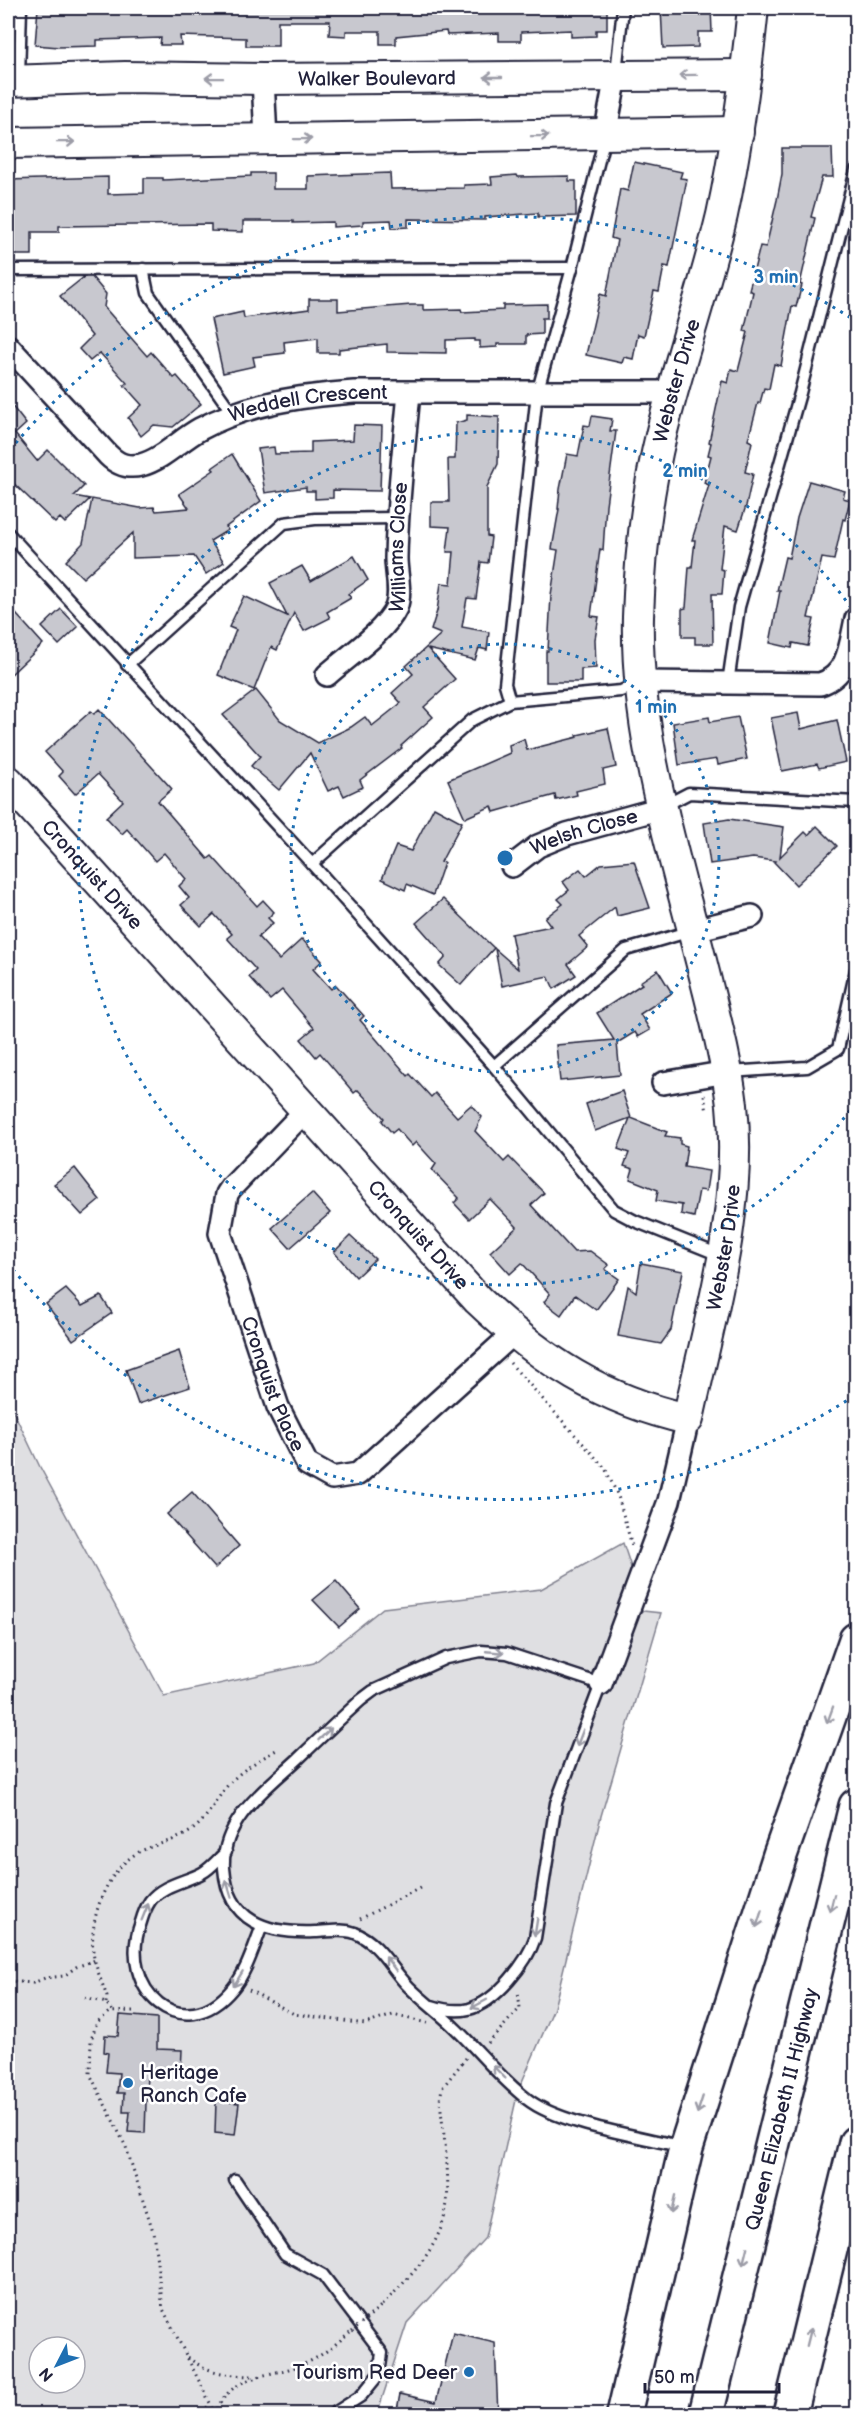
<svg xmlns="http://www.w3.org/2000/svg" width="864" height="2422" font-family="'Balsamiq Sans',sans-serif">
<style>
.green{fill:#dfdfe2;stroke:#80808e;stroke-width:1.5;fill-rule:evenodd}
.building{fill:#c8c8cf;stroke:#22223b;stroke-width:1.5}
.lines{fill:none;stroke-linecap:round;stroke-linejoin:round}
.lane-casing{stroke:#22223b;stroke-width:15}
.street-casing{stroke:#22223b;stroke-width:26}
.secondary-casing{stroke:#22223b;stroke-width:34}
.highway-casing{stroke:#22223b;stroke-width:38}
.path{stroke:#22223b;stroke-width:3;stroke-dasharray:1.5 4.5;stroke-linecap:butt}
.lane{stroke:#fff;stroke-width:10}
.street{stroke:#fff;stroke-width:21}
.secondary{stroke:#fff;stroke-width:30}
.highway{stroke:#fff;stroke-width:33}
.path-bridge{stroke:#22223b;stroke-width:3;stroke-dasharray:1.5 4.5;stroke-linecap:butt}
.oneway{stroke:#9c9ca7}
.ring{fill:none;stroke:#1f6fb2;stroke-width:3;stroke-dasharray:3 6}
.poi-dot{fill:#1f6fb2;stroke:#fff;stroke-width:2}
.labels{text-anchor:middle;stroke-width:5;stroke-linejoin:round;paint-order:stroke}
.street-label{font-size:20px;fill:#22223b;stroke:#fff}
.poi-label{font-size:20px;fill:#22223b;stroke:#fff;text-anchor:start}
.centre{fill:#1f6fb2;stroke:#fff;stroke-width:3}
.ring-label{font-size:18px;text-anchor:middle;font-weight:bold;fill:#1f6fb2;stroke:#fff;stroke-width:5;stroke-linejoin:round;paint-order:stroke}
</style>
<rect width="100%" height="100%" fill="#fff"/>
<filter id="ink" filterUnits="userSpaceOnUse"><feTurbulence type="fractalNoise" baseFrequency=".0167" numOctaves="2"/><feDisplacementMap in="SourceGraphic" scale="12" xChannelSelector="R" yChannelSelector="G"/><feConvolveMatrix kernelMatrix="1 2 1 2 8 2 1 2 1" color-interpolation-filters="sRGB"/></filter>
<g filter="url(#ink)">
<!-- green -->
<path class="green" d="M8,1400l32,67 124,229 150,-33 69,-55 158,-19 82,-46 9,27 -11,34 22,7 18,2 -60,203 -47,192 -36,83 -33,147 -78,85 -30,91h-369zM39,2347h36v36h-36z"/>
<!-- building -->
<g class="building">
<path d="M38,8h569v22h-11v6l-25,1v-7l-50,2v9h-22v-8l-52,2 -1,-4 -50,5v8h-16v-13h-34v5l-17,-1 1,-14h-52v25h-32v-8l-66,-2 1,9h-21l1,-7 -64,2v6l-38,1 -24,-2z"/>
<path d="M661,8h50l1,24h-14v15l-35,1z"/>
<path d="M782,148h50l1,29h-11l-11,40 4,1 -15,66 2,1 -6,22 -4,-1 -11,60 -7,-2 -5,25 -5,-1 -4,15h-2l-10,37 4,2 -7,30 8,2 -7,32 -8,24 -13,-4 -5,43 4,1 -2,24h-10l1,50h-18v-7h-13v-28l4,-1 3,-41h3l3,-27h-3l17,-55 -5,-2 7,-27 -3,-1 3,-12 -2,-1 13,-61 6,2 3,-14 7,2 10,-39 -4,-1 9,-39 -4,-2 11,-44 6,1 11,-47 5,-26z"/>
<path d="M634,162l48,10 -2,6 7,1 -18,88 -5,-1 -5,26 -5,-1 -10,45 -6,-2 -5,25 -9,-2 -2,6 -36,-8 14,-61 6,2 11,-56 -6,-2 9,-49 8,2z"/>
<path d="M251,173h22v16h35v-13l82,-3 1,16 73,-1v-3l28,-1 -1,-7 26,-2 1,2 51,-1v5h7v35l-38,1v-4l-53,4v3l-77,-1v8l-16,1 -1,-8 -28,1v4l-30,2v-5l-40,1v-2h-50v11l-32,-1v-7l-152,2v6h-27v23h-24v-75l100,-3v17l36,-1v-15h19v2l88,-4z"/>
<path d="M84,277h8l14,17 -2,13 43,49 4,-4 23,26 3,-2 24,28 -28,23 -19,-2 -13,11 -13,-18 14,-13 -18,-20 3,-2 -27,-30 -10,8 -11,-12 13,-13 -32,-40z"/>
<path d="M309,299h29v12l73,-6h12v5l38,-1 1,3 41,-2v-5l44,-1v14h-5v16l-16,1v9h-29v3l-17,1v-7h-5v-2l-29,1v13l-59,-1v-8l-48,5v4h-21v-15l-34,4 1,11 -32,4 2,9 -32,7 -12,-54 32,-7 1,6 65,-9z"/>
<path d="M8,401l18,23 -11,10 22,27 11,-11 36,36 -10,10 16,3 -25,24 -5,-5 -5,5 -47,-45z"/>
<path d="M467,415l32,2 -1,47 -11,23v49l4,1 -3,26 -7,-1 -5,37 -9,-1 -5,29 27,5 -2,18 -8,-2 -4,12 -47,-11 27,30 -31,28 9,10 -32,29 1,2 -42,32 3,7 -19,9 -5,-10 -11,5 -18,-38 -31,37 -28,-24 9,-10 -37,-41 33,-25 24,30 38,23 33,-16 14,-10 7,9 29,-23 -9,-10 21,-19 -7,-8 35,-32 -10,-4 6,-19 4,-28 10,1 3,-32h-7l3,-25 -19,-1v-24h18l-1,-43h7l1,-36 11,-3z"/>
<path d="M592,416l20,3 -2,12h6l-10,74 -3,45 -3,-1 -9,67 8,1 -4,22 1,29 -15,1v13h-35v-31h2l3,-56 7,-45 -6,-1 7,-40h-1l2,-20 7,-35 11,2 6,-31 6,1z"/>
<path d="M354,425l28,1 -2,65 -47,-1v8l-18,1v-8h-9v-4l-41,6 -7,-44 16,-2 1,7 36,-1v-11l42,-2z"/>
<path d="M232,454l29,47 -35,26 2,3 -18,11 14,21 -18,12 -12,-18 -61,2v-25l-50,45 -17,-17 17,-18 9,-44 48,9 14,-1 2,4 33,-3 -10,-14 35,-24 -2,-2z"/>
<path d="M809,481l36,10 -2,7 7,2 -5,20 -2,-1 -9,41 -12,-2 -14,60 6,1 -6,27 -15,-3 -1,5 -22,-5 10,-52h-3l8,-34 4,1 8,-40z"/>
<path d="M354,556l14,24 -20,14 3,4 -24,14 3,6 -26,13 -10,-18 -17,37 -6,-3 -17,43 -36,-15 18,-45 -7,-3 15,-31 43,20 -17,-33 32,-17 9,15z"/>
<path d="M8,605l35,39 -35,33z"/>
<path d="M61,609l17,18 -19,18 -17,-18z"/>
<path d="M99,709l73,80 -14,12 50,58 4,-3 45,50 6,-6 11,12 -6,6 5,5 -15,14 21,23 23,-21 20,22 -9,8 18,20 5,-4 28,31 -4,4 48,56 2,-2 21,23 4,-4 22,24 14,-12 11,12 -7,14 29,31 5,-5 35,36 -13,12 43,47 16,-1 19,14 -4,4 14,10 -23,31 -21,-15 -14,20 -17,-13 6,-8 -28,-31 -12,11 -20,-22 27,-25 -27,-28 -21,20 -15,-16 5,-5 -27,-28 4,-6 -20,-22 -4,4 -15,-17 -5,4 -10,-12 2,-3 -26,-28 -4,3 -34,-40 -4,4 -15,-18 13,-11 -32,-38 -12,10 -21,-23 7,-7 -29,-32 5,-4 -18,-20 -13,12 -20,-21 8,-7 -10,-12 7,-7 -22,-26 -9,8 -28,-32 -5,5 -16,-17 17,-16 -25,-27 -23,20 -16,-18 4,-4 -18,-20 46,-41 3,3z"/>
<path d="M798,713l3,16 36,-9 9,42 -27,6 -2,-4 -35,7 -11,-53z"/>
<path d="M709,717l1,5 28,-5 9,42 -29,6 -1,-6 -38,6 -6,-42z"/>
<path d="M608,728l8,39 -13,3 2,14 -29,7 1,4 -21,5 -1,-5 -61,17 -2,-6 -27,12 -17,-38 62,-27 -1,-8 15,-6 3,11 51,-13 -1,-2z"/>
<path d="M434,807l28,15 -21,40 3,1 -11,32 -26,-11 -2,6 -23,-11 14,-33 15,5z"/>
<path d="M729,819l55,8 -4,30 25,-25 3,3 9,-9 20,20 -41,39 -22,-23 1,-1 -22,-3 -43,6 -6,-41z"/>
<path d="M634,861l16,47 -33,8 -2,-9 -36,29 9,11 -20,17 8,11 -22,14 -6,-13 -46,10 -7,-37 23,20 -7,-35 40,-8 -6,-8 18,-14 -5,-5 11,-9 -6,-8 17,-13 6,7 15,-12z"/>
<path d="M443,899l51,49 -33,37 -22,-20 7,-8 -30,-34z"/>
<path d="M658,970l14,23 -32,21 10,16 -12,7 -3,-5 -18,11 3,32 -60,6 -4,-36 58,-5 -17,-27 45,-29 -2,-2z"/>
<path d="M622,1091l9,27 36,14 -2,4 15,2v6l7,2 -3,21 25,4 -3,20 -7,-1 -5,27 -13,-3 1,-9 -26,-4 2,-11 -28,-11 3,-10 -9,-3 5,-13 -11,-4 12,-31 -35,13 -9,-27z"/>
<path d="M75,1168l25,32 -18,15 -28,-31z"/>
<path d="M312,1193l18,20 -40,35 -18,-20z"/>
<path d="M350,1236l25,23 -19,18 -22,-25z"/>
<path d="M641,1263l42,8 -12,59 -10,14 -43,-8 10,-50 8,6z"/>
<path d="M66,1289l16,17 19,-10 11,17 -39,27 -27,-36z"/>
<path d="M179,1351l11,36 -52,17 -12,-34z"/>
<path d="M192,1492l47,54 -24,22 -48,-54z"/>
<path d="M336,1581l24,28 -21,18 -26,-27z"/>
<path d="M120,2015l37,3v31l25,1 -1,21 -31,-2v4l-3,-1 -2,61 -17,-1 2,-20h-7l1,-19h-7l2,-20 -13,-1 2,-19 -4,-1 1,-17 13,1z"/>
<path d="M216,2101l23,2 -4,32 -20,-2z"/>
<path d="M453,2333l42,10 3,72h-102l4,-21 36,8z"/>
</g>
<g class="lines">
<defs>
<g id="lane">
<path d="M616,73l7,-65"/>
<path d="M19,77l2,-69"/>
<path d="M143,269l5,24 85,121"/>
<path d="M8,270l564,-2"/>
<path d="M8,533l304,331 182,202 120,144 21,11 87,35"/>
<path d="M127,665l157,-142 31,-4 83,-1"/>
<path d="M728,683l11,-76 61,-214 56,-223"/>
<path d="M510,701l-5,-17 32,-291 35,-125 33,-132"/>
<path d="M664,806l25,-13 167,9"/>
<path d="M312,864l160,-144 38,-19 111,-10 17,-8"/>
<path d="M494,1066l132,-116 65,-19"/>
<path d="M729,1072l78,-5 31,-18 18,-79"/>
<path d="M226,1852c-8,7 -15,16 -24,21 -17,9 -40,12 -52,28 -4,6 -7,14 -9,21 -25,68 42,127 92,66 14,-17 21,-42 29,-62"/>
<path d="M432,2006c12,4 24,6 37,3 27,-7 58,-46 66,-71l21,-135 45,-119 -94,-31 -26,-2 -35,7 -73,33 -12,9c-21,19 -42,39 -63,59 -31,29 -77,61 -74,109 4,54 43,66 91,64 13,0 27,-4 40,1 26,11 35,35 54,54 15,15 32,27 47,42 24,23 45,50 71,70 33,26 114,37 156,48"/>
<path d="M235,2180l50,74 38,21 59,78 -3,21 -18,22 -28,18"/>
</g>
<g id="street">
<path d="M263,79l3,60"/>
<path d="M605,135l11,-59"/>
<path id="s1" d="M8,346l100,109c10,10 20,13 33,10 22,-6 39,-25 59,-36 49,-26 100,-33 154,-37h318"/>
<path id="s2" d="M327,675c20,-18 58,-43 69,-67 6,-16 0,-34 0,-50 1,-56 8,-110 13,-165"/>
<path d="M641,682l179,2c29,-9 30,-39 36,-65"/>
<path id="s3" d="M512,866l26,-20 29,-12 95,-26"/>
<path d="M694,930l58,-14"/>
<path d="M663,1083l64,-11"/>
<path id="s4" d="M306,1110l-75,78 -4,6 -7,39 58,174 29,57 25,14 26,-4 155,-140"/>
<path d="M601,1684l68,-183 19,-82"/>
</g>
<g id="secondary">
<path id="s5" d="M8,81l117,-4 138,2 483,-4"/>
<path d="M8,143l730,-11"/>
<path id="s6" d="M8,781l470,519c63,60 124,100 210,119 22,-102 55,-209 44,-314 -5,-41 -15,-80 -25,-120 -29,-121 -72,-242 -69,-368 2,-63 9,-125 24,-186 18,-73 43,-144 60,-216 15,-69 24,-138 31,-207"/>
</g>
<g id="highway">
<path d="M624,2414l62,-266 94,-293 76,-215"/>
<path id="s7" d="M706,2414l150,-608"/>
<path d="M790,2414l66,-271"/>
</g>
</defs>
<!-- lane casing -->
<use href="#lane" class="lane-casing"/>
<!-- street casing -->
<use href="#street" class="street-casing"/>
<!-- secondary casing -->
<use href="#secondary" class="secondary-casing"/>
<!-- highway casing -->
<use href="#highway" class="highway-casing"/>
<!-- path -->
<g class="path">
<path d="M704,1095l3,17"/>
<path d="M510,1363l95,105 13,28 14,50"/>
<path d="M360,1919l60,-31"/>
<path d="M8,1981l25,2 12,-5 19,-2 12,-9 19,-7"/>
<path d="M249,1990l45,24 71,10 28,-9 34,8"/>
<path d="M85,1997l21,6 8,9"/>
<path d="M106,2003l1,-6c-4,-12 -10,-26 -13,-39 -7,-37 12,-90 47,-107 19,-9 39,-10 55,-24 14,-12 21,-30 33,-43 13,-15 32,-25 49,-35"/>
<path d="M133,2011l-23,1 -13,10 -6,18 -1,34 36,73 27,84 10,78 48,96 2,9"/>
<path d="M488,2043l32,-35 -2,-17"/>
<path d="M382,2305c29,-29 61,-60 65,-103 3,-33 -4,-69 -7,-102l2,-12 24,-30"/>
<path d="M188,2357c17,16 44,19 67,19"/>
<path d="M196,2414l15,-9"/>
<path d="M215,2414c16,-42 54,-36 89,-50 17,-7 32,-20 46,-32"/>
</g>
<!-- lane -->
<use href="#lane" class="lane"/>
<!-- street -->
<use href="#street" class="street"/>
<!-- secondary -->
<use href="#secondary" class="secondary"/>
<!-- highway -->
<use href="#highway" class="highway"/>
<!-- path-bridge -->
<path class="path-bridge" d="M352,2331l30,-26"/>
</g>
<!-- one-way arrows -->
<defs><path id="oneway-shaft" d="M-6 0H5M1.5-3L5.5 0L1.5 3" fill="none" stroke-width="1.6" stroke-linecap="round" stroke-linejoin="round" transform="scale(1.5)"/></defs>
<g class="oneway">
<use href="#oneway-shaft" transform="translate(688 75) rotate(179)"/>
<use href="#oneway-shaft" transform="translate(493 77) rotate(180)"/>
<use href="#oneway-shaft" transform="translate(214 78) rotate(-179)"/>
<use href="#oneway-shaft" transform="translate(540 136) rotate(-1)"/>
<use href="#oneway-shaft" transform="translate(303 139) rotate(-1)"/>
<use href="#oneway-shaft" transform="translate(66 142) rotate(-1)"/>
<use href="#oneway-shaft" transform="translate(495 1652) rotate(5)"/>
<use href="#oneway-shaft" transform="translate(830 1715) rotate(110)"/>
<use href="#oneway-shaft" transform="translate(325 1734) rotate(-43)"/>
<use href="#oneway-shaft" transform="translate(580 1738) rotate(111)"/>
<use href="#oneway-shaft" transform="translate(229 1889) rotate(-107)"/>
<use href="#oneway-shaft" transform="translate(832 1903) rotate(104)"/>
<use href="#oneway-shaft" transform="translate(145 1912) rotate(-68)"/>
<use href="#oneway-shaft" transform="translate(759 1919) rotate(108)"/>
<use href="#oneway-shaft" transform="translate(536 1927) rotate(99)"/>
<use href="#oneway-shaft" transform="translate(391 1964) rotate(-127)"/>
<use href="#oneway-shaft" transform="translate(238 1979) rotate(121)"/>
<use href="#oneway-shaft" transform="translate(479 2004) rotate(152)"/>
<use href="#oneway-shaft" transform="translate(499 2072) rotate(-135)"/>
<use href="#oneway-shaft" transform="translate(700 2105) rotate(108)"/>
<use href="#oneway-shaft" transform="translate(673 2205) rotate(103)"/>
<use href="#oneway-shaft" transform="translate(745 2256) rotate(104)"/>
<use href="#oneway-shaft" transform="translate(809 2337) rotate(-76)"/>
</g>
</g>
<!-- distance rings -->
<g class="ring">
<circle cx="505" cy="858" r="214"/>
<path d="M855 1103A427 427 0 1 1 855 613"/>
<path d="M854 1396A641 641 0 0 1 10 1266M10 450A641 641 0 0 1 854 320"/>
</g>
<!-- markers -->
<g class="poi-dot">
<circle cx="128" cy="2083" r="6"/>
<circle cx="469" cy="2372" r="6"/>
</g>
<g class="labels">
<!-- street labels -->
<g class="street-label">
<text dy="7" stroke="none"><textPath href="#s5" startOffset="369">Walker Boulevard</textPath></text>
<text dy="7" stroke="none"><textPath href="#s6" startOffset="2002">Webster Drive</textPath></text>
<text dy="7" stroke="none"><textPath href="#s1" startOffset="366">Weddell Crescent</textPath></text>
<text dy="7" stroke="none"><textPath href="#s2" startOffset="158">Williams Close</textPath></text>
<text dy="7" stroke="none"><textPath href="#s3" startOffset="81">Welsh Close</textPath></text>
<text dy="7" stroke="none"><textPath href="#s6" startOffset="126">Cronquist Drive</textPath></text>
<text dy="7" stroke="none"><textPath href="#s6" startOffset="612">Cronquist Drive</textPath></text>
<text dy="7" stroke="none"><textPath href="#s6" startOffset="1120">Webster Drive</textPath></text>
<text dy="7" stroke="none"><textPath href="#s4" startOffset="315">Cronquist Place</textPath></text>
<text dy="7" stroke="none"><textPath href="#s7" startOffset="314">Queen Elizabeth II Highway</textPath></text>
</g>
<!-- poi labels -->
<g class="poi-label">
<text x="140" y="2079">Heritage<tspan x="140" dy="23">Ranch Cafe</tspan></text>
<text x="457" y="2379" text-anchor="end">Tourism Red Deer</text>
</g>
</g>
<circle cx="505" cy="858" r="9" class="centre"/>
<g class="ring-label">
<text x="776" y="283">3 min</text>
<text x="685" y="477">2 min</text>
<text x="656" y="713">1 min</text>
</g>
<!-- margin -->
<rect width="864" height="2422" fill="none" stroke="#fff" stroke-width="30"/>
<rect x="15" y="15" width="834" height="2392" fill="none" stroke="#22223b" stroke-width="2" filter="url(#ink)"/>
<!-- north arrow -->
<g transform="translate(57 2365) rotate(228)"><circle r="28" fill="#ffffff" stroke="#a7a7b1" stroke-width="1.5"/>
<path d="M0-4.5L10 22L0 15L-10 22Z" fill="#1f6fb2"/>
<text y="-9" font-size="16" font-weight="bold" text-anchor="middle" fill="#22223b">N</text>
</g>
<!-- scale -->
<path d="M645 2383v9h134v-9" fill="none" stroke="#22223b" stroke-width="3"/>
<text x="654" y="2383" font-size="18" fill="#22223b" stroke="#ffffff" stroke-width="4.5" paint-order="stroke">50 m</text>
</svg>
